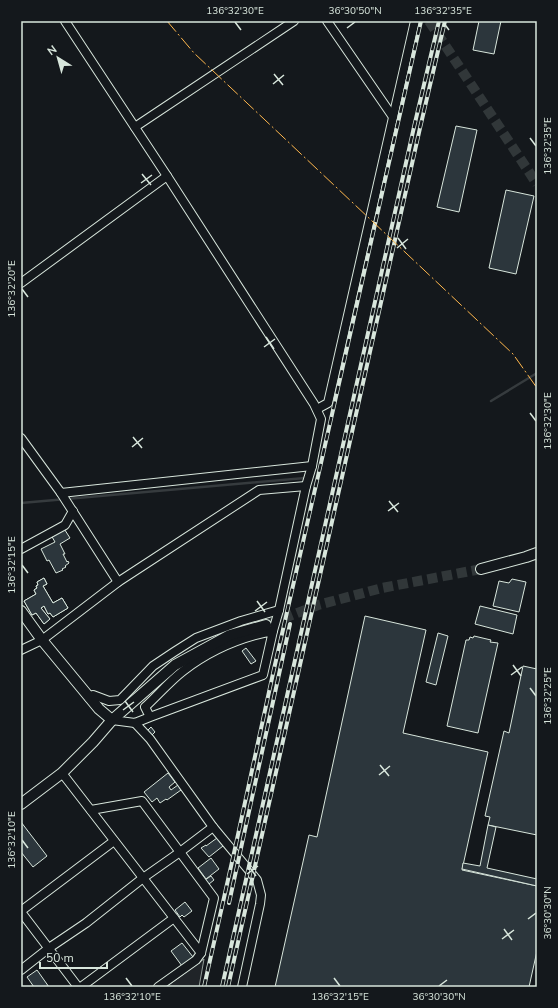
<svg xmlns="http://www.w3.org/2000/svg" width="558" height="1008" font-family="'Nunito Sans',sans-serif">
<style>
.green{fill:#202428;stroke:#939e99}
.lines{fill:none;stroke-linecap:round;stroke-linejoin:round}
.stream{stroke:#363b3e;stroke-width:2.5}
.building{fill:#2c363c;stroke:#d8e6dc}
.tertiary-tunnel{stroke:#313739;stroke-width:10;stroke-dasharray:10 5;stroke-linecap:butt}
.minor-casing{stroke:#d8e6dc;stroke-width:10}
.tertiary-casing{stroke:#d8e6dc;stroke-width:12}
.minor{stroke:#14181c;stroke-width:8}
.tertiary{stroke:#14181c;stroke-width:10}
.rail-casing{stroke:#d8e6dc;stroke-width:4}
.rail{stroke:#14181c;stroke-width:2.5;stroke-dasharray:8;stroke-linecap:butt}
.power{stroke:#ffb74d;stroke-width:1;stroke-dasharray:14 3 2 3;stroke-linecap:butt}
.ticks{fill:none;stroke:#d8e6dc;stroke-width:1.5}
.neatline{fill:none;stroke:#d8e6dc;stroke-width:1.5}
.ticks-label{font-size:10px;text-anchor:middle;fill:#d8e6dc}
</style>
<rect width="100%" height="100%" fill="#14181c"/>
<!-- green -->
<path class="green" d="M204,959l-5,28h-33z"/>
<g class="lines">
<!-- stream -->
<g class="stream">
<path d="M491,401l46,-28"/>
<path d="M21,503l284,-25"/>
</g>
</g>
<!-- building -->
<g class="building">
<path d="M479,21h22l-7,33 -21,-4z"/>
<path d="M456,126l21,4 -18,82 -22,-5z"/>
<path d="M506,190l28,6 -18,78 -27,-6z"/>
<path d="M63,527l7,11 -10,6 5,10h-2l4,8 1,-1 1,2 -4,3 1,1 -4,2 1,1 -7,3 -7,-13 -2,1 -6,-12 14,-7 -4,-7z"/>
<path d="M44,578l3,6 -4,2 10,17 9,-5 6,10 -15,9 -3,-4 -2,1 -4,-8 -3,2 9,11 -6,5 -8,-11 -4,2 -8,-14 12,-7 -2,-4 3,-2 -1,-2 2,-1 -1,-3z"/>
<path d="M44,578l3,6 -4,2 10,17 9,-5 6,10 -15,9 -3,-4 -2,1 -4,-8 -3,2 9,11 -6,5 -8,-11 -4,2 -8,-14 12,-7 -2,-4 3,-2 -1,-2 2,-1 -1,-3z"/>
<path d="M512,579l14,3 -7,30 -26,-6 6,-25 10,2z"/>
<path d="M480,606l37,9 -4,19 -38,-10z"/>
<path d="M365,616l61,14 -23,103 85,19 -26,118 75,16v65l-8,36h-254l34,-152 8,2z"/>
<path d="M438,633l10,3 -12,49 -10,-3z"/>
<path d="M474,636l17,4 -1,2 8,1 -20,90 -31,-7 19,-86h3l1,-3 3,1z"/>
<path d="M246,648l10,13 -5,3 -9,-13z"/>
<path d="M523,666l14,3v166l-49,-10 2,-8 -5,-1 19,-85 5,2z"/>
<path d="M151,727l4,5 -4,4 -4,-5z"/>
<path d="M168,773l7,9 -6,5 2,3 7,-5 3,5 -14,10 -1,-1 -6,4 -3,-5 -5,4 -8,-10z"/>
<path d="M21,822l26,34 -14,11 -12,-15z"/>
<path d="M488,825l8,2 -9,41 50,11v7l-75,-17 1,-6 17,3z"/>
<path d="M217,838l6,8 -14,11 -8,-9 5,-3v1z"/>
<path d="M211,858l8,11 -13,10 -8,-11z"/>
<path d="M211,876l3,4 -5,4 -4,-4z"/>
<path d="M185,902l7,9 -8,6 -2,-2 -2,2 -5,-7z"/>
<path d="M182,943l11,14 -11,9 -11,-15z"/>
<path d="M37,970l12,17h-15l-7,-10z"/>
</g>
<g class="lines">
<!-- tertiary-tunnel -->
<g class="tertiary-tunnel">
<path d="M429,21l108,163"/>
<path d="M269,624l49,-19 64,-17 99,-19"/>
</g>
<defs>
<g id="minor">
<path d="M65,21l102,155 147,228 7,15 -9,47 -6,20 -27,124 -6,21"/>
<path d="M327,21l66,96"/>
<path d="M135,127l159,-106"/>
<path d="M21,283l146,-107"/>
<path d="M317,409l11,-6 87,-382"/>
<path d="M21,438l40,55 251,-27"/>
<path d="M61,493l57,89"/>
<path d="M21,549l44,-24 8,-14"/>
<path d="M21,650l21,-10 76,-58 141,-92 47,-4"/>
<path d="M89,698l4,-3 16,6 11,-1 33,-34 21,-14 22,-14 45,-17 38,-11"/>
<path d="M112,720l23,3 15,-6 113,-42 10,-44c-32,6 -64,20 -90,40 -13,10 -25,24 -38,36l5,10"/>
<path d="M135,723l15,16 63,88 44,53 4,15 -1,9 -18,83"/>
<path d="M62,773l139,180"/>
<path d="M91,810l51,-9 72,97 -13,55 -5,7 -38,27"/>
<path d="M21,911l93,-70"/>
<path d="M21,912l57,75"/>
<path d="M21,970l28,-22 37,-25 57,-45 37,-26 33,-25"/>
<path d="M81,987l93,-69"/>
</g>
<g id="tertiary">
<path d="M481,569l45,-12 11,-4"/>
<path d="M21,611l21,29 57,69 13,11"/>
<path d="M21,804l41,-31 31,-31 19,-22 63,-55 55,-30 36,-10"/>
</g>
</defs>
<!-- minor casing -->
<use href="#minor" class="minor-casing"/>
<!-- tertiary casing -->
<use href="#tertiary" class="tertiary-casing"/>
<!-- minor -->
<use href="#minor" class="minor"/>
<!-- tertiary -->
<use href="#tertiary" class="tertiary"/>
<defs>
<g id="rail">
<path d="M229,903l61,-279"/>
<path d="M204,987l30,-134 40,-184 47,-206 100,-442"/>
<path d="M222,987l192,-860 25,-106"/>
<path d="M228,987l192,-859 25,-107"/>
</g>
</defs>
<!-- rail casing -->
<use href="#rail" class="rail-casing"/>
<!-- rail -->
<use href="#rail" class="rail"/>
<!-- power -->
<path class="power" d="M167,21l27,32 319,301 24,34"/>
</g>
<!-- ticks -->
<path class="ticks" d="M235,22l6,8M443,22l6,8M347,28l8,-6M274,74l9,11M273,84l11,-9M530,138l6,8M142,174l9,11M141,183l11,-8M398,238l8,11M397,248l11,-9M22,289l6,8M266,337l8,12M264,347l11,-8M530,413l6,8M133,437l9,11M132,447l11,-9M389,501l9,11M388,511l11,-8M22,565l6,8M257,601l8,11M255,611l12,-9M513,665l8,11M511,675l11,-8M530,688l6,8M125,701l8,11M123,710l11,-8M380,765l9,11M379,775l11,-9M22,840l6,8M248,865l8,11M247,874l11,-8M528,919l8,-6M504,929l8,11M502,939l12,-9M126,978l6,8M334,978l6,8M439,986l8,-6"/>
<!-- border -->
<rect width="558" height="1008" fill="none" stroke="#14181c" stroke-width="44"/>
<!-- north arrow -->
<g transform="translate(58 58) rotate(323)" stroke="#14181c" stroke-width="3" paint-order="stroke">
<path d="M0-3L7 15L0 10L-7 15Z" fill="#d8e6dc"/>
<text y="-6" font-size="11" font-weight="bold" text-anchor="middle" fill="#d8e6dc">N</text>
</g>
<!-- scale -->
<path d="M40 962v6h67v-6" fill="none" stroke="#d8e6dc" stroke-width="2"/>
<text x="46" y="962" font-size="12" fill="#d8e6dc" stroke="#14181c" stroke-width="3" paint-order="stroke">50 m</text>
<rect x="22" y="22" width="514" height="964" class="neatline"/>
<g class="ticks-label">
<text x="235" y="14">136°32'30"E</text>
<text x="355" y="14">36°30'50"N</text>
<text x="443" y="14">136°32'35"E</text>
<text transform="translate(547 146) rotate(-90)" y="4">136°32'35"E</text>
<text transform="translate(11 289) rotate(-90)" y="4">136°32'20"E</text>
<text transform="translate(547 421) rotate(-90)" y="4">136°32'30"E</text>
<text transform="translate(11 565) rotate(-90)" y="4">136°32'15"E</text>
<text transform="translate(547 696) rotate(-90)" y="4">136°32'25"E</text>
<text transform="translate(11 840) rotate(-90)" y="4">136°32'10"E</text>
<text transform="translate(547 913) rotate(-90)" y="4">36°30'30"N</text>
<text x="132" y="1000">136°32'10"E</text>
<text x="340" y="1000">136°32'15"E</text>
<text x="439" y="1000">36°30'30"N</text>
</g>
</svg>
